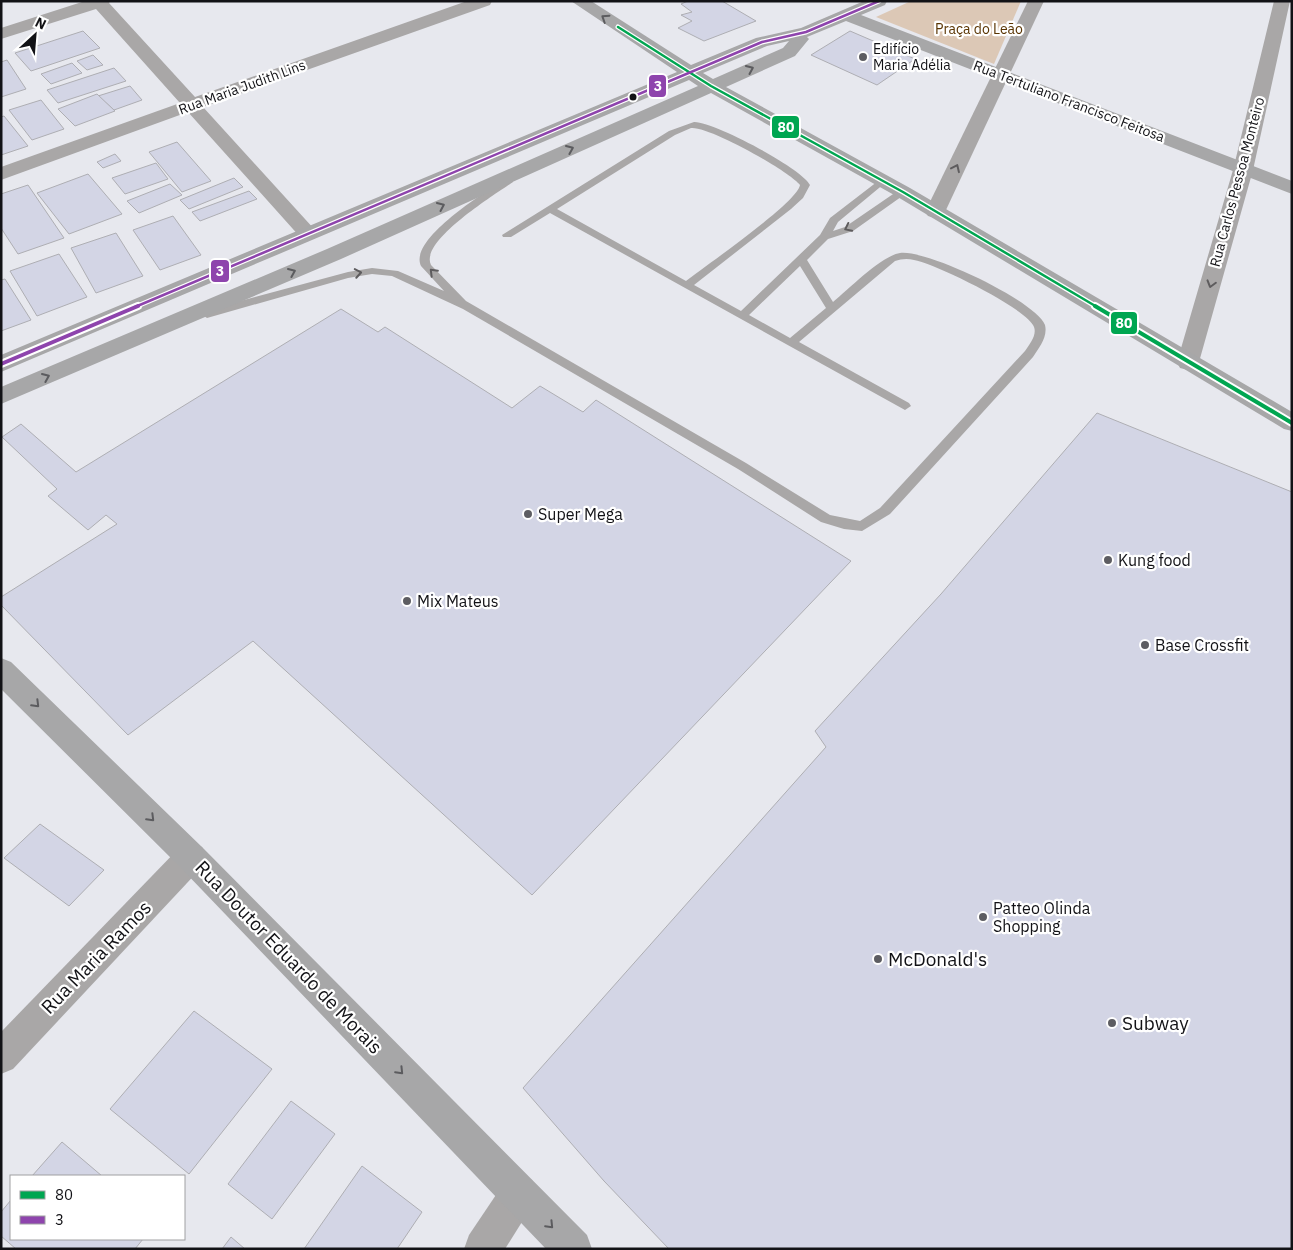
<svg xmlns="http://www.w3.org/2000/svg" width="1293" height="1250" font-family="'IBM Plex Sans',sans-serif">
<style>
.green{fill:#dcc8b6}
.building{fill:#d3d5e5;stroke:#aeaeb3}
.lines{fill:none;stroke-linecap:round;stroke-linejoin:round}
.lane{fill:#a9a7a7;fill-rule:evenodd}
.street{fill:#a9a7a7;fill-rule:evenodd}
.secondary{fill:#a7a7a8;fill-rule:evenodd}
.bus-1-far1-casing{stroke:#fff;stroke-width:5}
.bus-1-casing{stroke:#fff;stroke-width:8}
.bus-2-far1-casing{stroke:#fff;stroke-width:5}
.bus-2-casing{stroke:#fff;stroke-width:8}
.bus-1-far1{stroke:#00a651;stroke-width:2.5}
.bus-1{stroke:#00a651;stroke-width:4}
.bus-2-far1{stroke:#8e44ad;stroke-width:2.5}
.bus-2{stroke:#8e44ad;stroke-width:4}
.oneway{stroke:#5c5c5f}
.oneway2{stroke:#5e5c5e}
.poi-dot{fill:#5d5d62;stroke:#fff;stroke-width:2}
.bus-dot{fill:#121216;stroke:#fff;stroke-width:2}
.labels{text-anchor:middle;stroke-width:4.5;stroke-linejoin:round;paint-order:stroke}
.far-park-label{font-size:14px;fill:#593402;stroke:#fff}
.far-poi-label{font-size:14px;fill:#121216;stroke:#fff;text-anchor:start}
.far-street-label{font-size:14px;fill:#121216;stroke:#fff}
.poi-label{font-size:16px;fill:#121216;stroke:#fff;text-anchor:start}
.near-street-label{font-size:19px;fill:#121216;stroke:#fff}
.near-poi-label{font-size:19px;fill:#121216;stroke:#fff;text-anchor:start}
.line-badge{stroke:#fff;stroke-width:2}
.badge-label{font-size:14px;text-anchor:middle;font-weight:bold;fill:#fff}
</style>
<rect width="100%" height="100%" fill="#e7e8ee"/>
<!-- green -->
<path class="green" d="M911,1h110l-27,63 -118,-47z"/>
<!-- building -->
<g class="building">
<path d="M688,1h34l34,20 -52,20 -26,-13 14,-7 -11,-6 11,-3 -11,-8z"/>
<path d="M83,31l17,17 -69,23 -16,-18z"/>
<path d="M850,31l65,28 -38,26 -66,-30z"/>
<path d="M93,55l10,10 -16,5 -10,-9z"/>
<path d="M7,60l19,29 -25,8v-35z"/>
<path d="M72,63l10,10 -31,11 -10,-10z"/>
<path d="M114,68l12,13 -68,22 -11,-13z"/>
<path d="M130,86l12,14 -28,10 -16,-14z"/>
<path d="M97,94l18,17 -40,15 -17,-17z"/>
<path d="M41,100l23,29 -32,11 -23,-30z"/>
<path d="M4,116l24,30 -27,9v-38z"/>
<path d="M177,142l34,39 -29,11 -33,-40z"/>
<path d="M115,154l6,7 -18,7 -6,-6z"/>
<path d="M156,163l12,16 -43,15 -13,-16z"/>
<path d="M88,174l34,40 -53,20 -32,-41z"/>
<path d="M234,178l9,9 -54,22 -9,-9z"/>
<path d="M170,184l12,11 -43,18 -12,-12z"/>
<path d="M28,185l36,53 -46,16 -17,-26v-34z"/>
<path d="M249,191l8,8 -57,22 -8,-9z"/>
<path d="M173,216l28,39 -41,15 -27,-40z"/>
<path d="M116,233l27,43 -47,17 -25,-45z"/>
<path d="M59,254l28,43 -50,19 -27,-45z"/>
<path d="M5,279l26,41 -30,11v-51z"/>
<path d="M341,309l37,23 7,-5 127,81 28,-22 43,26 13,-12 255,161 -319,334 -279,-254 -125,94 -127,-130v-8l116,-73 -11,-9 -18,15 -40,-34 9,-7 -55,-52 19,-13 55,48z"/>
<path d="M1097,413l195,79v757h-623l-65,-68 -81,-93 303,-341 -11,-16 126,-137z"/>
<path d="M40,824l64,46 -35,36 -65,-48z"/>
<path d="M194,1011l78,58 -83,105 -79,-65z"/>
<path d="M291,1101l44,33 -63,85 -44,-35z"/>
<path d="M62,1142l40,34h-70z"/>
<path d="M362,1166l60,46 -25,37h-93z"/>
<path d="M11,1200v39h132l-8,10h-119l-15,-13v-24z"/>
<path d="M231,1237l14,12h-23z"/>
</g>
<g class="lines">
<!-- lane -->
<path class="lane" d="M694,122c19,-1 109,47 116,63l-7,13 -12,11 -97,76 47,26 79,-76 10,-17 52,-40 5,3 -2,2 -47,39 -5,9 12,-4 54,-37h8l1,2 -55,39 -25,8 -21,21 26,42c16,-13 48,-46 67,-49 26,-4 136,48 145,72 3,12 -6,23 -12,32l-143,157 -28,17 -18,-2 -23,-7 -83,-53 -275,-160 -71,-33 -20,-2 -24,4 -141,40 -6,-4 2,-3 145,-39 24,-4 26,3 46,20 -23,-25c-13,-27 66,-75 86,-88h6v4c-17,12 -94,59 -82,83l35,36 280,162 84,52 30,6 20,-13 145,-157c5,-7 12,-16 9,-24 -6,-18 -100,-64 -120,-67 -7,-2 -13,-1 -19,1l-96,81 110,61 2,3 -6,4 -355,-197 -39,24h-8l-1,-2 167,-104zM691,128c18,-2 98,43 109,57 -3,18 -95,81 -114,96l-129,-72 118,-74zM800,266l26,42 -36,30 -41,-23z"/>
<!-- street -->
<g class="street">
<path d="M85,1h25l-1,2 86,94 272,-96h25l-2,4 -287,102 112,123 3,4 -3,4 -7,2 -7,-2 -113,-126 -187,68v-13l179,-64 -84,-94 -95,30v-11z"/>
<path d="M1028,1h16l-99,211 -3,4 -7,2 -7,-2 -3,-4z"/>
<path d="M1274,1h16l-37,169 -54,192 -3,6 -8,2 -8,-2 -3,-6 56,-192z"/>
<path d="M191,842l11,5 5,10 -5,10 -189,202 -12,5v-42l179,-185z"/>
<path d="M519,1174l13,6 6,13 -6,13 -27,43h-41l5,-14 37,-55z"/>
</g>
<!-- secondary -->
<g class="secondary">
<path d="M571,1h20l100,64 65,-27 45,-10 63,-27h23l-2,4 -24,10 431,166v13l-446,-173 -39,16 2,2 -14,17 -69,31 184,101 382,224v19l-8,-2 -388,-233 -185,-103 -370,166 -340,145v-17l326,-138 371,-163 -9,-6 -688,292v-17l676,-283zM789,41l-6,7 -70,31 -10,-6 64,-27z"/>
<path d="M1,658l10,4 191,185 385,388 5,14h-46l-366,-382 -179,-178z"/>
</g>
<defs>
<path id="bus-1-far1" d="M618,27l93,59 192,106 194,115"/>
<path id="bus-1" d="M1095,306l197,117"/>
<path id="bus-2-far1" d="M135,307l627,-265 44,-10 73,-31"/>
<path id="bus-2" d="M1,364l137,-58"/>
</defs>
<!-- bus-1-far1 casing -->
<use href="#bus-1-far1" class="bus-1-far1-casing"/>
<!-- bus-1 casing -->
<use href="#bus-1" class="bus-1-casing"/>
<!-- bus-2-far1 casing -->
<use href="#bus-2-far1" class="bus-2-far1-casing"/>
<!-- bus-2 casing -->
<use href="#bus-2" class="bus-2-casing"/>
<!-- bus-1-far1 -->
<use href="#bus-1-far1" class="bus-1-far1"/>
<!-- bus-1 -->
<use href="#bus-1" class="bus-1"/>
<!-- bus-2-far1 -->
<use href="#bus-2-far1" class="bus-2-far1"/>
<!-- bus-2 -->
<use href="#bus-2" class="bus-2"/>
</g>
<!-- one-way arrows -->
<defs><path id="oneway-chevron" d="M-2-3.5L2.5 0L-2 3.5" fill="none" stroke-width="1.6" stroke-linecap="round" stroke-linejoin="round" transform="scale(1.25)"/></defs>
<g class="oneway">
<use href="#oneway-chevron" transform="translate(605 18) rotate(-147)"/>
<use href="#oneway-chevron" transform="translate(750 69) rotate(-24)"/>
<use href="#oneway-chevron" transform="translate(570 149) rotate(-23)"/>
<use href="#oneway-chevron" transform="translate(441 206) rotate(-24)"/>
<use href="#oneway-chevron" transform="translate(292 272) rotate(-23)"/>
<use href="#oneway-chevron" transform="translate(46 377) rotate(-23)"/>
<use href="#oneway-chevron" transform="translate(36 704) rotate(45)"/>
<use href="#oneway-chevron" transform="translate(151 818) rotate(45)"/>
<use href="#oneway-chevron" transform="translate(400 1071) rotate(46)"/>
<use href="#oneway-chevron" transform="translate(550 1225) rotate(46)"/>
</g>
<g class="oneway2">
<use href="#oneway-chevron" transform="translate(956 168) rotate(-65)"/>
<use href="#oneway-chevron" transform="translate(848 228) rotate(154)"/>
<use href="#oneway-chevron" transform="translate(433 272) rotate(-135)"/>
<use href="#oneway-chevron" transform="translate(358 273) rotate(-10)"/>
<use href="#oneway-chevron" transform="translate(1211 284) rotate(106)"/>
</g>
<!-- markers -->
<g class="poi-dot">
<circle cx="863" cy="57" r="5"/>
<circle cx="528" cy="514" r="5"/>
<circle cx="1108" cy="560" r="5"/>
<circle cx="407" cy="601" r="5"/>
<circle cx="1145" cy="645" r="5"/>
<circle cx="983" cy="917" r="5"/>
<circle cx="878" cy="959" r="5"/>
<circle cx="1112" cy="1023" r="5"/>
</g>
<circle class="bus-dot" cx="633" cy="97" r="4.5"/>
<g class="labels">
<!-- far-park labels -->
<g class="far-park-label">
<text x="979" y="34">Praça do Leão</text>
</g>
<!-- far-poi labels -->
<g class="far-poi-label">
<text x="873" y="54">Edifício<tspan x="873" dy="16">Maria Adélia</tspan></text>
</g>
<!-- far-street labels -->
<g class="far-street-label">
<text transform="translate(242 87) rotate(-20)" y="5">Rua Maria Judith Lins</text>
<text transform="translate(1069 101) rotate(21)" y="5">Rua Tertuliano Francisco Feitosa</text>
<text transform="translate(1237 182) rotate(-75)" y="5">Rua Carlos Pessoa Monteiro</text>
</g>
<!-- poi labels -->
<g class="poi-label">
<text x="538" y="520">Super Mega</text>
<text x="1118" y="566">Kung food</text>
<text x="417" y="607">Mix Mateus</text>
<text x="1155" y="651">Base Crossfit</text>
<text x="993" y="914">Patteo Olinda<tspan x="993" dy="18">Shopping</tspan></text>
</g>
<!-- near-street labels -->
<g class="near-street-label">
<text transform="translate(96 957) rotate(-46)" y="7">Rua Maria Ramos</text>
<text transform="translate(289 957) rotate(46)" y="7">Rua Doutor Eduardo de Morais</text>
</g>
<!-- near-poi labels -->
<g class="near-poi-label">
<text x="888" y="966">McDonald's</text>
<text x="1122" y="1030">Subway</text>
</g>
</g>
<g class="line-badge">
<rect x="648" y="74" width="19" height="24" rx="5" fill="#8e44ad"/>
<rect x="771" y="115" width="29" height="24" rx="5" fill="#00a651"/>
<rect x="210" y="259" width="20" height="24" rx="5" fill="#8e44ad"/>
<rect x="1110" y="311" width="28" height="24" rx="5" fill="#00a651"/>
</g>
<g class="badge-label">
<text x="658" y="91">3</text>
<text x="786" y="132">80</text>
<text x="220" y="276">3</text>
<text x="1124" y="328">80</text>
</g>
<!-- border -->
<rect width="1293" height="1250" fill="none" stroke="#121216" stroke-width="5"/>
<!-- legend -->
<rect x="10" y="1175" width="175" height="65" fill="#ffffff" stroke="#a0a0a2"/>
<rect x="20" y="1191" width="25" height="8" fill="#00a651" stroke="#a0a0a2"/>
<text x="55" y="1200" font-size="15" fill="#121216">80</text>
<rect x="20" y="1216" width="25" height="8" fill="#8e44ad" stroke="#a0a0a2"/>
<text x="55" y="1225" font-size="15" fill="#121216">3</text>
<!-- north arrow -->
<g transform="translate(35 35) rotate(26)" stroke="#ffffff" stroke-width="4" paint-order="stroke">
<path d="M0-4L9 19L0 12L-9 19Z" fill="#121216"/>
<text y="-8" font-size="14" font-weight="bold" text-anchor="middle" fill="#121216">N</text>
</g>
</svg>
